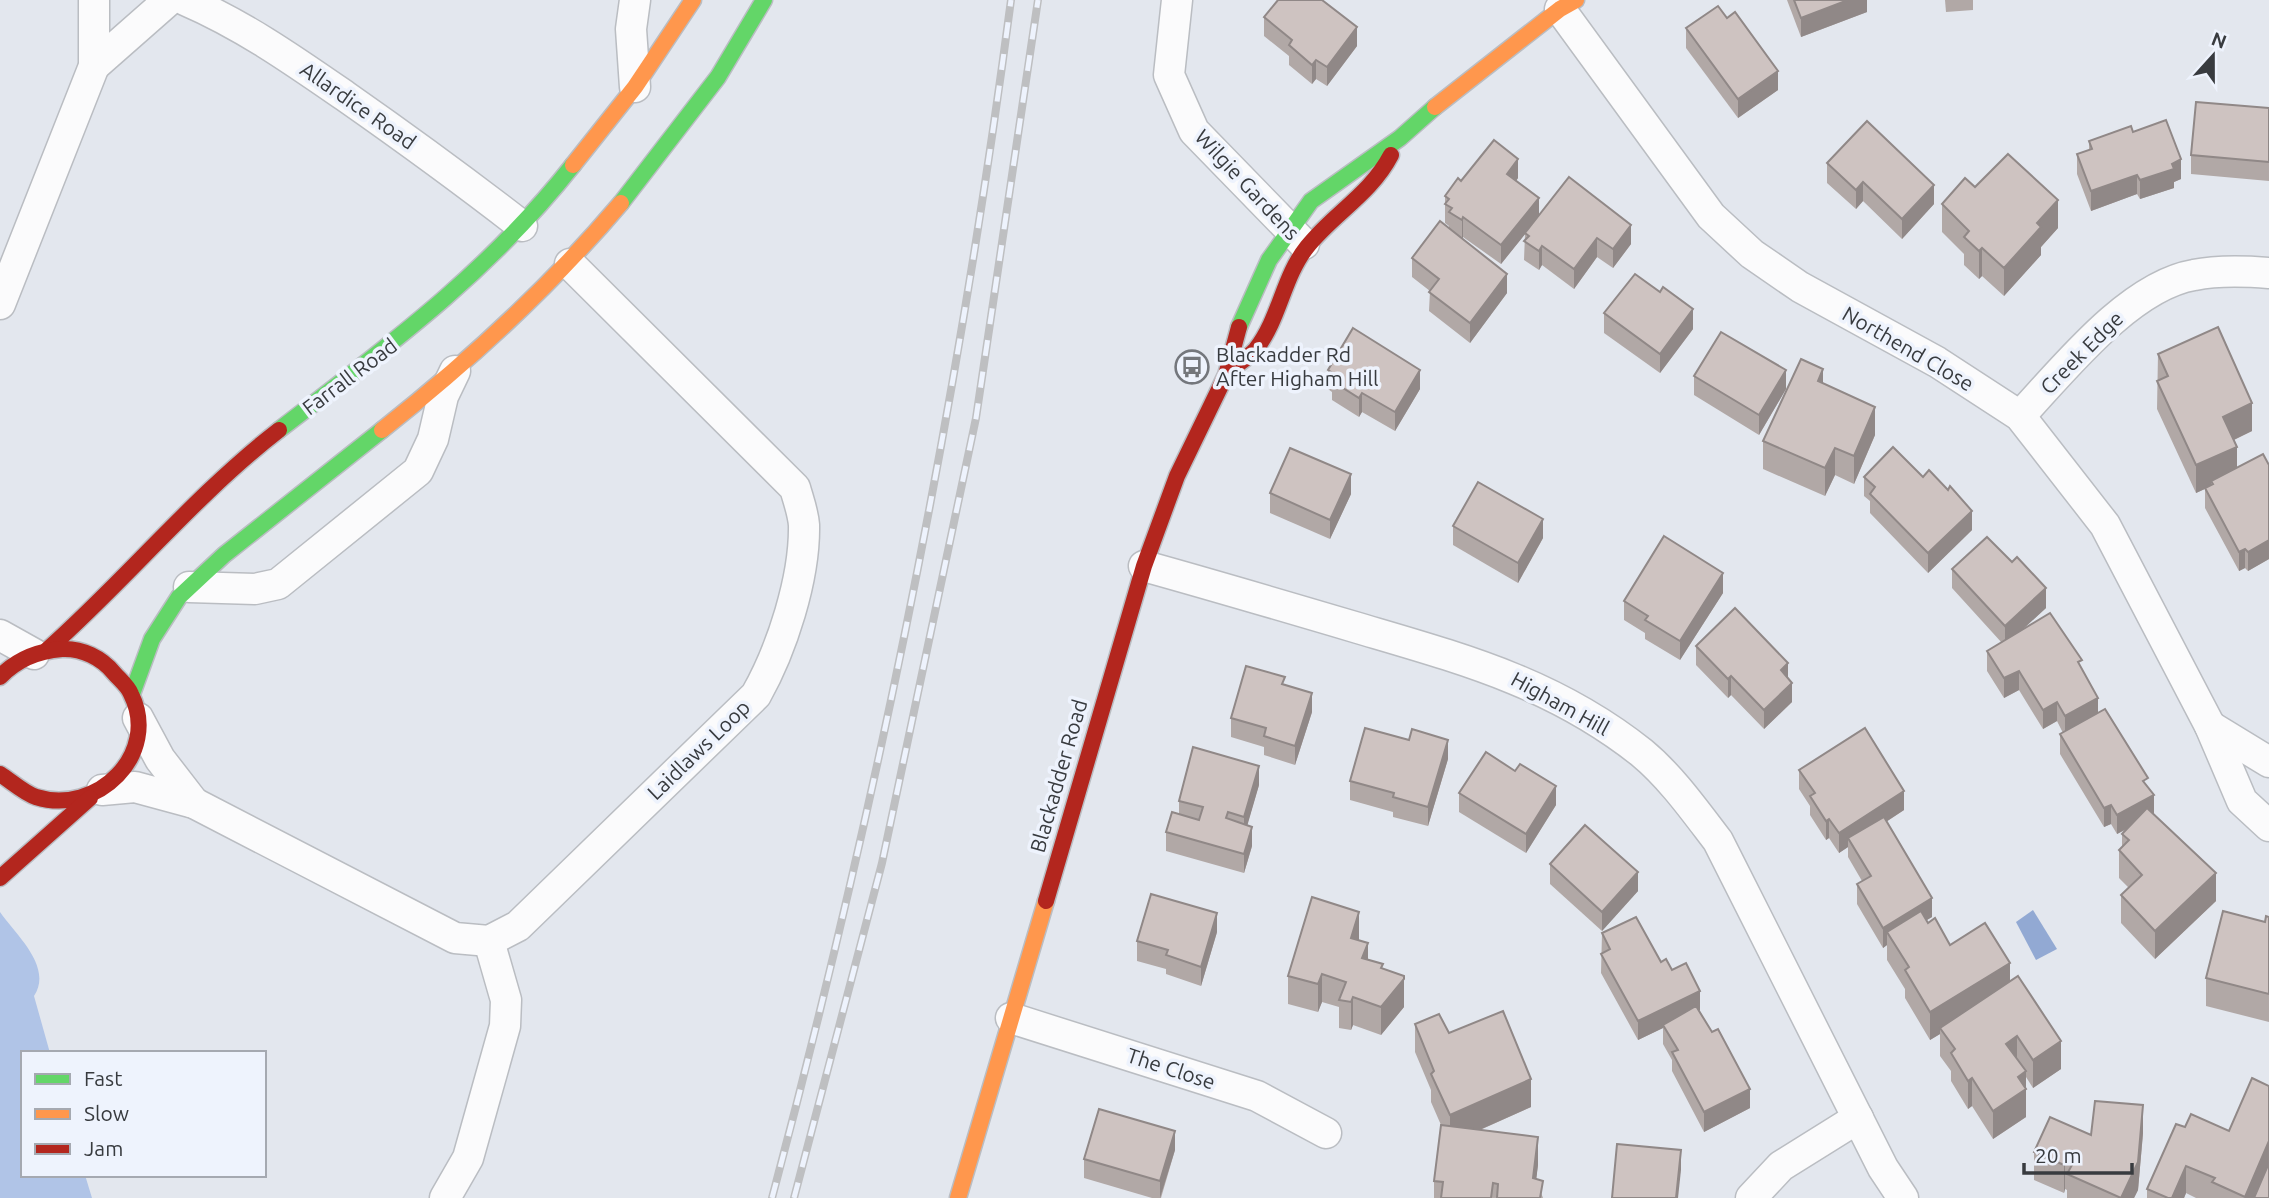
<svg xmlns="http://www.w3.org/2000/svg" width="2269" height="1198" font-family="Ubuntu,sans-serif">
<style>
.forest{fill:#b0c4e7}
.water{fill:#92a9d3}
.lines{fill:none;stroke-linecap:round;stroke-linejoin:round}
.street-casing{stroke:#babdc2;stroke-width:33}
.fast-casing{stroke:#babdc2;stroke-width:19}
.slow-casing{stroke:#babdc2;stroke-width:19}
.jam-casing{stroke:#babdc2;stroke-width:19}
.street{stroke:#fbfbfc;stroke-width:30}
.fast{stroke:#63d668;stroke-width:16}
.slow{stroke:#ff974d;stroke-width:16}
.jam{stroke:#b3261e;stroke-width:16}
.rail-casing{stroke:#bebfc1;stroke-width:8}
.rail{stroke:#eef3fd;stroke-width:5;stroke-dasharray:16;stroke-linecap:butt}
.wall{fill:#b1a8a6}
.shaded-wall{fill:#908887}
.building{fill:#cec3c1;stroke:#908887;stroke-width:2}
.labels{text-anchor:middle;stroke-width:7;stroke-linejoin:round;paint-order:stroke}
.street-label{font-size:21px;fill:#383b3f;stroke:#eef3fd}
.poi-label{font-size:21px;fill:#383b3f;stroke:#eef3fd;text-anchor:start}
</style>
<rect width="100%" height="100%" fill="#e3e7ee"/>
<!-- forest -->
<path class="forest" d="M0,912c17,24 53,55 34,84l16,57h-27v122h62l7,23h-92z"/>
<!-- water -->
<path class="water" d="M2033,910l24,39 -21,11 -20,-38z"/>
<g class="lines">
<defs>
<g id="street">
<path d="M185,0c58,25 108,60 160,96 60,42 119,85 177,130"/>
<path d="M1177,0l-8,75 25,56 110,113"/>
<path d="M1560,9l151,207 41,38 48,33 137,75 83,54 85,109 105,201 32,75 27,25"/>
<path d="M94,66l75,-66"/>
<path d="M635,87l-4,-58 4,-29"/>
<path d="M0,304l94,-238v-66"/>
<path d="M2020,416c43,-46 109,-130 174,-141 24,-5 50,-4 75,-2"/>
<path d="M1144,566c72,20 143,41 214,62 105,31 196,55 284,125 29,24 53,58 76,88l165,327 20,30"/>
<path d="M189,587l66,2 23,-5 140,-113 15,-32 10,-43 12,-25"/>
<path d="M0,635l34,19"/>
<path d="M138,718l22,41 34,44"/>
<path d="M2210,726l59,36"/>
<path d="M102,790l33,-3 59,16 261,135 34,3 29,-15 238,-231c26,-46 49,-117 48,-170 -1,-13 -6,-26 -9,-37l-225,-224"/>
<path d="M1011,1018l246,78 69,37"/>
<path d="M445,1198l23,-40 37,-132 1,-26 -17,-59"/>
<path d="M1751,1198l30,-32 77,-48"/>
</g>
<g id="fast">
<path d="M621,203l97,-126 46,-77"/>
<path d="M1239,327l30,-67 42,-59 89,-63 35,-31"/>
<path d="M279,430c108,-83 209,-157 294,-265"/>
<path d="M132,694l20,-55 27,-42 45,-42 158,-125"/>
</g>
<g id="slow">
<path d="M1435,107l125,-98 16,-9"/>
<path d="M573,165l62,-78 58,-87"/>
<path d="M382,430c86,-68 168,-143 239,-227"/>
<path d="M958,1198l88,-297"/>
</g>
<g id="jam">
<path d="M1231,370c8,-7 18,-13 25,-21 24,-31 27,-72 51,-102 27,-34 63,-52 84,-92"/>
<path d="M47,650c80,-71 147,-154 232,-220"/>
<path d="M0,677c17,-18 38,-26 62,-28 20,-1 40,9 52,24 5,6 14,13 17,21 30,60 -34,122 -95,103 -12,-4 -25,-16 -36,-23"/>
<path d="M0,878l90,-80"/>
<path d="M1046,901l98,-335 33,-90 49,-101 13,-48"/>
</g>
</defs>
<!-- street casing -->
<use href="#street" class="street-casing"/>
<!-- fast casing -->
<use href="#fast" class="fast-casing"/>
<!-- slow casing -->
<use href="#slow" class="slow-casing"/>
<!-- jam casing -->
<use href="#jam" class="jam-casing"/>
<!-- street -->
<use href="#street" class="street"/>
<!-- fast -->
<use href="#fast" class="fast"/>
<!-- slow -->
<use href="#slow" class="slow"/>
<!-- jam -->
<use href="#jam" class="jam"/>
<defs>
<g id="rail">
<path d="M772,1198c105,-394 186,-794 239,-1198"/>
<path d="M794,1198l88,-335 94,-445 62,-418"/>
</g>
</defs>
<!-- rail casing -->
<use href="#rail" class="rail-casing"/>
<!-- rail -->
<use href="#rail" class="rail"/>
</g>
<!-- wall -->
<g class="wall">
<path d="M1787,0h80v12l-66,25z"/>
<path d="M1945,0h28v10l-27,2z"/>
<path d="M1264,17l93,29 -30,40 -11,-7 -4,5 -23,-19v-9l-25,-20z"/>
<path d="M1686,28l92,62 -40,28 -52,-70z"/>
<path d="M2269,108v73l-78,-7v-19z"/>
<path d="M2133,132l48,47 -7,3v6l-34,11 -3,-5 -46,17 -14,-37v-20l12,-4v-9z"/>
<path d="M1827,163l107,41 -32,35 -39,-38 -7,8 -29,-26z"/>
<path d="M1518,178l-2,3 23,35 92,28 -18,24 -16,-11 -23,32 -32,-24 -3,5 -15,-10 1,-26 -24,30 -38,-27 -1,2 45,54 -37,50 -41,-32 1,-20 -18,-14v-19l37,-29v-3l-4,-3v-27l16,-15z"/>
<path d="M1975,187l83,41 -17,19v8l-37,41 -22,-20 -3,3 -15,-14v-11l-22,-22v-28z"/>
<path d="M1604,313l89,16 -33,44 -56,-40z"/>
<path d="M2158,354l94,77 -18,9 3,28 32,-3v94l-21,12 -3,-3 -6,3 -34,-63v-19l-9,4 -39,-84z"/>
<path d="M1328,370l92,19 -25,42 -33,-19 -3,5 -27,-17v-8l-4,-3z"/>
<path d="M1694,376l92,13 -27,46 -65,-40z"/>
<path d="M1823,384l52,51 -21,49 -19,-9 -10,21 -62,-27v-28z"/>
<path d="M1864,477h59l25,13 24,40 -44,43 -58,-60v-12l-6,-5z"/>
<path d="M1270,493l81,1 -21,45 -60,-26z"/>
<path d="M1453,526l90,12 -25,45 -65,-38z"/>
<path d="M1952,569l94,39 -26,23 62,39 16,43 50,74 6,27 62,87 -61,58 -34,-36v-28l8,-7 -10,-10v-28l3,-3v-13l5,-5 -10,5 -6,-10 -7,3 -44,-73v-20l3,-1 -6,-12 -14,8 -24,-39 -15,8 -17,-27v-20l15,-8 -50,-55z"/>
<path d="M1723,593l-43,67 -35,-21v-6l-21,-13v-19z"/>
<path d="M1696,646l92,33 4,23 -28,27 -33,-34 -3,3 -32,-33z"/>
<path d="M1285,685l27,27 -17,53 -31,-10v-8l-33,-10v-19z"/>
<path d="M1448,759l-20,67 -35,-9v-5l-43,-12v-19z"/>
<path d="M1799,770l105,40 -18,12 46,95 -6,3 2,3 22,22 60,36 51,88 -28,19 -7,-11v40l-33,22 -21,-33 -4,3 -17,-28v-10l-11,-15v-22l-10,6 -25,-42v-9l-18,-29v-15l-4,3 -26,-44v-20l5,-3 -14,-24v-10l-9,6 -10,-15 -3,2 -16,-25v-9l-11,-17z"/>
<path d="M1259,785l-12,40 5,21 -8,27 -78,-22v-19l13,-18v-13z"/>
<path d="M1459,793l97,12 -30,48 -67,-41z"/>
<path d="M1550,864l88,27 -36,40 -52,-47z"/>
<path d="M2269,917v105l-63,-16v-28l59,-56z"/>
<path d="M1217,932l-16,54 -35,-12v-5l-29,-8v-20z"/>
<path d="M1602,933l59,29 11,8 28,40h-1l51,98 -46,24 -32,-61v-11l-9,-16v-16l-25,12 -37,-67z"/>
<path d="M1358,941l10,19 15,9 21,38 -23,28 -28,-10 -2,5 -12,-2v-21l-17,-5 -4,10 -30,-8v-28z"/>
<path d="M1415,1024l34,9 82,74 -51,23 58,35 -2,14 7,19h-109v-17l7,-56 -10,-23v-12l-16,-38z"/>
<path d="M2176,1124l93,74h-73l-10,-5 -2,5h-37v-9z"/>
<path d="M2143,1133l-5,57 -4,8h-67v-8l-2,-1 -1,4 -30,-13v-28l57,-17z"/>
<path d="M1175,1150l-14,48h-9l-68,-20v-19z"/>
</g>
<!-- shaded-wall -->
<g class="shaded-wall">
<path d="M1848,0h19v12l-66,25v-19z"/>
<path d="M1357,27v19l-30,40v-19z"/>
<path d="M1316,60v19l-4,5v-19z"/>
<path d="M1778,71v19l-40,28v-19z"/>
<path d="M1518,159v19l-11,15v-19z"/>
<path d="M2181,159v20l-7,3v6l-34,11v-19z"/>
<path d="M2137,175v19l-46,17v-20z"/>
<path d="M1863,182v19l-7,8v-19z"/>
<path d="M1934,185v19l-32,35v-20z"/>
<path d="M1539,198v19l-38,47v-19z"/>
<path d="M2058,200v28l-17,19v8l-37,41v-28l33,-45z"/>
<path d="M1463,217v20l-1,3v-20z"/>
<path d="M1631,225v19l-18,24v-19z"/>
<path d="M1597,238v19l-23,32v-20z"/>
<path d="M1542,246v19l-3,5v-19z"/>
<path d="M1982,248v28l-3,3v-28z"/>
<path d="M1507,274v19l-37,50v-20z"/>
<path d="M1693,309v20l-33,44v-19z"/>
<path d="M1823,369v28l-5,-16z"/>
<path d="M1420,370v19l-25,42v-19z"/>
<path d="M1786,370v19l-27,46v-20z"/>
<path d="M1362,393v19l-3,5v-19z"/>
<path d="M2252,403v28l-29,14v-28z"/>
<path d="M1875,407v28l-21,49v-28z"/>
<path d="M2237,447v28l-26,6v5l-15,7v-28z"/>
<path d="M1835,448v27l-10,21v-28z"/>
<path d="M1351,474v20l-21,45v-19z"/>
<path d="M1972,511v19l-44,43v-20z"/>
<path d="M1543,519v19l-25,45v-20z"/>
<path d="M2269,540v19l-21,12v-19z"/>
<path d="M2245,549v19l-6,3v-19z"/>
<path d="M1723,573v20l-43,67v-19z"/>
<path d="M2046,588v20l-41,38v-20z"/>
<path d="M1788,663v19l-7,-12z"/>
<path d="M2019,671v19l-15,8v-20z"/>
<path d="M1731,676v19l-3,3v-19z"/>
<path d="M1792,683v19l-28,27v-19z"/>
<path d="M1312,693v19l-17,53v-19z"/>
<path d="M2098,698v19l-33,18v-19z"/>
<path d="M2057,702v19l-14,8v-19z"/>
<path d="M1448,740v19l-20,67v-19z"/>
<path d="M1259,766v19l-15,52v-20z"/>
<path d="M1556,786v19l-30,48v-19z"/>
<path d="M1904,791v19l-52,34 -4,-6v9l-9,6v-20z"/>
<path d="M2154,795v19l-37,20v-19z"/>
<path d="M2111,805v19l-7,3v-19z"/>
<path d="M1829,819v19l-3,2v-19z"/>
<path d="M1252,827v19l-8,27v-19z"/>
<path d="M1638,872v19l-36,40v-19z"/>
<path d="M2216,873v28l-61,58v-28z"/>
<path d="M1932,898v19l-39,24 -6,-9v13l-4,3v-20z"/>
<path d="M1359,912v28l-8,26v-28z"/>
<path d="M1217,913v19l-16,54v-19z"/>
<path d="M1368,943v28l-6,-13z"/>
<path d="M2010,963v28l-70,37v6l-10,6v-28z"/>
<path d="M1322,974v28l-4,10v-28z"/>
<path d="M1404,976v31l-23,28v-28z"/>
<path d="M1700,991v19l-35,17 -2,-2v3l-25,12v-19z"/>
<path d="M1353,997v28l-2,5v-28z"/>
<path d="M2017,1036v28l-11,-20z"/>
<path d="M2061,1041v28l-28,19v-28z"/>
<path d="M2026,1071v46l-33,22v-28l25,-34z"/>
<path d="M1972,1078v28l-4,3v-28z"/>
<path d="M1531,1079v28l-81,36v-28z"/>
<path d="M1750,1089v19l-46,24v-20z"/>
<path d="M2143,1105v28l-5,57 -4,8h-13z"/>
<path d="M1175,1131v19l-15,48v-17z"/>
<path d="M1538,1137v28l-4,33 -1,-20z"/>
<path d="M2269,1141v28l-12,29h-12z"/>
<path d="M1681,1150v20l-3,28h-2z"/>
<path d="M2065,1161v28l-1,4v-28z"/>
<path d="M2186,1166v27l-2,5h-12z"/>
</g>
<!-- building -->
<g class="building">
<path d="M1278,0h44l35,27 -30,40 -11,-7 -4,5 -23,-20 3,-5 -28,-23z"/>
<path d="M1794,0h54l-47,18z"/>
<path d="M1718,6l9,12 8,-6 43,59 -40,28 -52,-71z"/>
<path d="M2196,102l73,6v54l-78,-7z"/>
<path d="M2166,120l15,39 -9,5 2,5 -34,11 -3,-5 -46,16 -14,-37 15,-5 -3,-8 42,-15 2,6z"/>
<path d="M1867,121l67,64 -32,34 -39,-37 -7,8 -29,-27z"/>
<path d="M1494,140l24,19 -11,15 32,24 -38,47 -38,-28 -1,3 -13,-8 3,-4 -7,-4 4,-5 -4,-3 13,-18 3,3z"/>
<path d="M2008,154l50,46 -21,23 4,4 -37,41 -22,-20 -3,3 -15,-14 5,-6 -27,-27 23,-26 10,9z"/>
<path d="M1569,177l62,48 -18,24 -16,-11 -23,31 -32,-23 -3,5 -15,-10 5,-5 -4,-3z"/>
<path d="M1440,221l67,53 -37,49 -41,-31 10,-13 -27,-21z"/>
<path d="M1635,274l25,18 3,-5 30,22 -33,45 -56,-41z"/>
<path d="M2218,327l34,76 -29,14 14,30 -41,18 -39,-84 11,-5 -10,-22z"/>
<path d="M1353,328l67,42 -25,42 -33,-19 -3,5 -27,-17 4,-6 -8,-5z"/>
<path d="M1721,332l65,38 -27,45 -65,-39z"/>
<path d="M1801,359l22,10 -5,12 57,26 -21,49 -19,-8 -10,20 -62,-27z"/>
<path d="M1893,447l30,30 6,-7 19,20 2,-4 22,25 -44,42 -58,-59 5,-7 -11,-10z"/>
<path d="M1290,448l61,26 -21,46 -60,-27z"/>
<path d="M2263,454l6,11v75l-21,12 -3,-3 -6,3 -34,-64 8,-4 -2,-3z"/>
<path d="M1478,482l65,37 -25,44 -65,-37z"/>
<path d="M1664,536l59,37 -43,68 -35,-21 3,-4 -24,-15z"/>
<path d="M1987,537l25,25 5,-5 29,31 -41,38 -53,-57z"/>
<path d="M1735,608l53,55 -7,7 11,13 -28,27 -33,-34 -3,3 -32,-33z"/>
<path d="M2050,613l32,47 -4,2 20,36 -33,18 -8,-14 -14,8 -24,-39 -15,7 -17,-27z"/>
<path d="M1246,666l39,11 -3,7 30,9 -17,53 -31,-10 2,-8 -35,-10z"/>
<path d="M2105,709l43,69 -5,3 11,14 -37,20 -6,-10 -7,3 -44,-74z"/>
<path d="M1365,728l44,12 3,-11 36,11 -20,67 -35,-10 1,-4 -44,-12z"/>
<path d="M1865,728l39,63 -65,42 -10,-14 -3,2 -16,-25 5,-3 -16,-23z"/>
<path d="M1193,747l66,19 -15,51 -16,-5 -2,6 26,9 -8,27 -78,-22 6,-20 27,8 4,-13 -24,-6z"/>
<path d="M1486,752l29,19 5,-7 36,22 -30,48 -67,-41z"/>
<path d="M2147,808l69,65 -61,58 -34,-36 21,-20 -23,-25 10,-10 -7,-6z"/>
<path d="M1884,817l48,81 -49,30 -26,-44 14,-8 -23,-38z"/>
<path d="M1585,825l53,47 -36,40 -52,-48z"/>
<path d="M1151,894l66,19 -16,54 -35,-12 2,-5 -31,-9z"/>
<path d="M1312,897l47,15 -8,26 17,5 -6,15 21,6 -2,4 23,8v3l-23,28 -28,-10 -2,5 -12,-2 7,-18 -24,-8 -4,10 -30,-8z"/>
<path d="M1921,911l7,12 7,-5 15,27 35,-22 25,40 -80,49 -25,-42 4,-3 -22,-35z"/>
<path d="M2223,911l42,11 1,-6 3,1v77l-63,-16z"/>
<path d="M1636,917l25,45 5,-3 6,11 14,-7 14,28 -62,30 -37,-67 9,-5 -8,-16z"/>
<path d="M2018,976l43,65 -28,19 -16,-24 -11,8 20,27 -8,6 8,12 -33,22 -21,-33 -4,3 -17,-28 4,-4 -15,-21z"/>
<path d="M1696,1006l16,26 6,-3 32,60 -46,23 -32,-60 6,-2 -15,-25z"/>
<path d="M1503,1011l28,68 -81,36 -19,-41 3,-3 -19,-47 24,-10 10,19z"/>
<path d="M2252,1078l17,8v55l-24,56 -33,-15 3,-4 -29,-12 -14,32h-4l-21,-9 29,-65 9,3 6,-13 38,17z"/>
<path d="M2095,1101l48,4 -5,57 -17,36 -54,-24 5,-9 -7,-4 -1,4 -30,-13 16,-35 41,18z"/>
<path d="M1099,1109l76,22 -15,50 -76,-22z"/>
<path d="M1441,1125l97,12 -5,41 10,3 -3,17h-43l1,-14 -5,-1 -2,15h-50l2,-16 -9,-1z"/>
<path d="M1617,1144l64,6 -5,48h-64z"/>
<path d="M2269,1163v35h-15z"/>
</g>
<!-- icons -->
<defs>
<symbol id="bus-ring" viewBox="-11 -11 22 22"><circle r="9.5" fill="#eef3fd" stroke="#74777c" stroke-width="1.5"/><path d="M-5-6H5V4H4V6H2V4H-2V6H-4V4H-5ZM-3.5-4V0h7V-4ZM-3.5 1.2v1.5H-2V1.2ZM2 1.2v1.5H3.5V1.2Z" fill="#74777c"/></symbol>
</defs>
<g fill-rule="evenodd">
<use href="#bus-ring" x="1173" y="348" width="38" height="38"/>
</g>
<g class="labels">
<!-- street labels -->
<g class="street-label">
<text transform="translate(358 106) rotate(35)" y="7">Allardice Road</text>
<text transform="translate(1247 185) rotate(47)" y="7">Wilgie Gardens</text>
<text transform="translate(1908 349) rotate(30)" y="7">Northend Close</text>
<text transform="translate(2082 353) rotate(-45)" y="7">Creek Edge</text>
<text transform="translate(350 377) rotate(-37)" y="7">Farrall Road</text>
<text transform="translate(1560 704) rotate(29)" y="7">Higham Hill</text>
<text transform="translate(699 750) rotate(-44)" y="7">Laidlaws Loop</text>
<text transform="translate(1059 776) rotate(-74)" y="7">Blackadder Road</text>
<text transform="translate(1171 1069) rotate(18)" y="7">The Close</text>
</g>
<!-- poi labels -->
<g class="poi-label">
<text x="1216" y="362">Blackadder Rd<tspan x="1216" dy="24">After Higham Hill</tspan></text>
</g>
</g>
<!-- legend -->
<rect x="21" y="1051" width="245" height="126" fill="#eef3fd" stroke="#a5a9b1" stroke-width="2"/>
<rect x="35" y="1074" width="35" height="10" fill="#63d668" stroke="#a5a9b1" stroke-width="2"/>
<text x="84" y="1086" font-size="21" fill="#383b3f">Fast</text>
<rect x="35" y="1109" width="35" height="10" fill="#ff974d" stroke="#a5a9b1" stroke-width="2"/>
<text x="84" y="1121" font-size="21" fill="#383b3f">Slow</text>
<rect x="35" y="1144" width="35" height="10" fill="#b3261e" stroke="#a5a9b1" stroke-width="2"/>
<text x="84" y="1156" font-size="21" fill="#383b3f">Jam</text>
<!-- north arrow -->
<g transform="translate(2213 56) rotate(21)" stroke="#eef3fd" stroke-width="5" paint-order="stroke">
<path d="M0-5L12 26L0 18L-12 26Z" fill="#383b3f"/>
<text y="-10" font-size="19" font-weight="bold" text-anchor="middle" fill="#383b3f">N</text>
</g>
<!-- scale -->
<path d="M2024 1163v10h108v-10" fill="none" stroke="#383b3f" stroke-width="3.5"/>
<text x="2035" y="1163" font-size="21" fill="#383b3f" stroke="#eef3fd" stroke-width="5" paint-order="stroke">20 m</text>
</svg>
